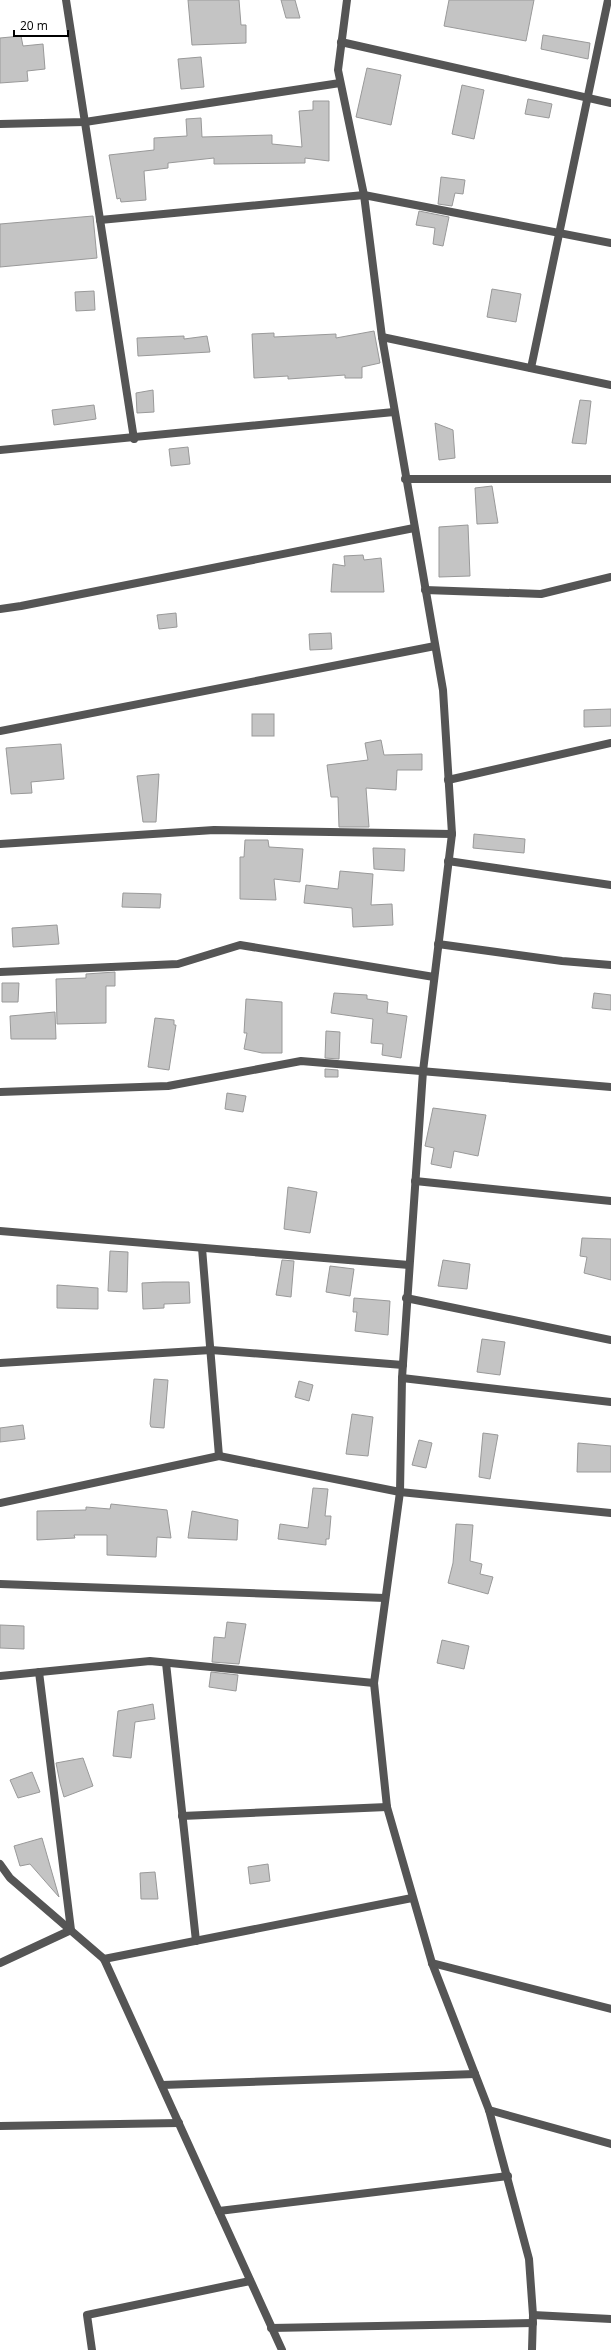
<svg xmlns="http://www.w3.org/2000/svg" width="611" height="2350" font-family="'Open Sans',sans-serif">
<style>
.building{fill:#c4c4c4;stroke:#999}
.lines{fill:none;stroke-linecap:round;stroke-linejoin:round}
.minor{stroke:#555;stroke-width:8}
</style>
<rect width="100%" height="100%" fill="#fff"/>
<!-- building -->
<g class="building">
<path d="M188,0h51l2,25h5v18l-54,2z"/>
<path d="M281,0h14l5,18h-14z"/>
<path d="M449,0h85l-8,41 -82,-15z"/>
<path d="M543,35l47,8 -2,16 -47,-10z"/>
<path d="M21,36l2,10 20,-2 2,25 -18,2 1,10 -28,2v-45z"/>
<path d="M201,57l3,30 -23,2 -3,-30z"/>
<path d="M367,68l34,7 -10,50 -35,-8z"/>
<path d="M462,85l22,5 -10,49 -22,-5z"/>
<path d="M528,99l24,5 -3,14 -24,-4z"/>
<path d="M313,101h16v60l-24,-3v5l-91,1v-6l-46,5v5l-24,3 2,29 -25,2 -1,-4 -3,1 -8,-44 45,-5v-12l33,-2 -1,-17 15,-1 1,19 70,-2v9l30,3 -3,-36 14,-1z"/>
<path d="M441,177l24,3 -2,14 -8,-1 -3,13 -14,-2z"/>
<path d="M419,211l30,6 -6,29 -10,-2 2,-16 -19,-3z"/>
<path d="M93,216l4,42 -97,9v-43z"/>
<path d="M492,289l29,5 -5,28 -29,-5z"/>
<path d="M94,291l1,19 -19,1 -1,-19z"/>
<path d="M374,331l6,32 -18,4v11h-17v-3l-57,4v-3l-34,2 -2,-44 22,-1v4l62,-3v4z"/>
<path d="M184,336v3l23,-3 3,16 -72,4 -1,-18z"/>
<path d="M153,390l1,22 -17,1 -1,-20z"/>
<path d="M580,400l11,1 -5,43 -14,-1z"/>
<path d="M94,405l2,14 -42,6 -2,-15z"/>
<path d="M435,423l18,7 2,28 -16,2z"/>
<path d="M188,447l2,17 -19,2 -2,-17z"/>
<path d="M492,486l6,37 -21,1 -2,-36z"/>
<path d="M468,525l2,51 -31,1v-50z"/>
<path d="M363,555l1,5 17,-2 3,34h-53l2,-28 12,2 -1,-10z"/>
<path d="M176,613l1,14 -18,2 -2,-14z"/>
<path d="M331,633l1,16 -22,1 -1,-16z"/>
<path d="M611,709v17l-27,1v-17z"/>
<rect x="252" y="714" width="22" height="22"/>
<path d="M381,740l3,15 38,-1v16h-25l-1,20 -30,-2 3,39h-30l-1,-30h-7l-4,-32 41,-5 -3,-17z"/>
<path d="M61,744l3,35 -33,3 1,11 -21,1 -5,-46z"/>
<path d="M159,774l-3,48h-13l-6,-46z"/>
<path d="M474,834l51,5 -1,14 -51,-5z"/>
<path d="M245,840h23l1,7 34,2 -3,33 -26,-3 2,21 -36,-1v-42h4z"/>
<path d="M373,848l32,1 -1,22 -30,-2z"/>
<path d="M340,871l33,3 -2,31 21,-1 1,21 -40,2 -1,-19 -48,-5 2,-18 32,4z"/>
<path d="M123,893l38,1 -1,14 -38,-1z"/>
<path d="M57,925l2,19 -46,3 -1,-19z"/>
<path d="M115,972v14h-9v37l-49,1 -1,-45 30,-1v-4z"/>
<path d="M2,983h17l-1,19h-16z"/>
<path d="M334,993l33,2v4l21,3 -1,11 20,3 -6,42 -19,-3 1,-11 -12,-1 2,-24 -42,-6z"/>
<path d="M594,993l17,2v15l-19,-2z"/>
<path d="M246,999l36,3v51h-20l-18,-4 3,-16h-3z"/>
<path d="M55,1012l1,27h-45l-1,-23z"/>
<path d="M155,1018l19,2v5h2l-7,45 -21,-3z"/>
<path d="M326,1031l14,1 -1,27 -14,-1z"/>
<path d="M325,1069l13,1v7h-13z"/>
<path d="M227,1093l19,3 -3,16 -18,-3z"/>
<path d="M433,1108l53,7 -8,41 -24,-5 -3,17 -20,-4 3,-16 -9,-2z"/>
<path d="M288,1187l29,5 -7,41 -26,-4z"/>
<path d="M582,1238l29,1v41l-27,-7 3,-16 -7,-1z"/>
<path d="M110,1251l18,1 -1,40 -19,-1z"/>
<path d="M282,1260l12,1 -3,36 -15,-2z"/>
<path d="M443,1260l27,4 -3,25 -29,-3z"/>
<path d="M330,1266l24,3 -4,27 -24,-4z"/>
<path d="M163,1282h26l1,21 -26,1v4l-21,1 -1,-26z"/>
<path d="M57,1285l41,3v21l-41,-1z"/>
<path d="M354,1298l36,3 -2,34 -33,-4 2,-19h-4z"/>
<path d="M482,1339l23,3 -5,33 -23,-3z"/>
<path d="M154,1379l14,1 -4,48 -13,-1 -1,-3z"/>
<path d="M299,1381l14,4 -4,16 -14,-4z"/>
<path d="M352,1414l21,3 -5,39 -22,-2z"/>
<path d="M23,1425l2,14 -25,3v-14z"/>
<path d="M483,1433l15,2 -8,44 -11,-2z"/>
<path d="M419,1440l13,3 -6,25 -14,-3z"/>
<path d="M578,1443l33,3v26h-34z"/>
<path d="M313,1488l15,1 -3,27h6l-2,23h-3v6l-48,-6 2,-15 28,4z"/>
<path d="M111,1504l56,6 4,28 -14,-1 -1,20 -49,-2v-20h-33l1,3 -38,2v-29l49,-1v-3l24,2z"/>
<path d="M192,1511l46,9 -1,20 -49,-2z"/>
<path d="M456,1524l17,1 -3,36 12,3 -2,10 13,3 -5,17 -40,-11 5,-20z"/>
<path d="M227,1622l19,2 -7,40 -27,-2 2,-25 11,1z"/>
<path d="M0,1625l24,1v23l-24,-1z"/>
<path d="M442,1640l27,6 -5,23 -27,-6z"/>
<path d="M211,1672l27,3 -2,16 -27,-4z"/>
<path d="M153,1704l2,15 -20,3 -4,36 -18,-2 5,-45z"/>
<path d="M83,1758l10,28 -29,11 -4,-14 -4,-20z"/>
<path d="M32,1772l8,20 -22,6 -8,-18z"/>
<path d="M42,1838l17,59 -29,-33 -10,2 -6,-20z"/>
<path d="M268,1864l2,17 -20,3 -2,-17z"/>
<path d="M155,1872l3,27h-17l-1,-26z"/>
</g>
<g class="lines">
<!-- minor -->
<g class="minor">
<path d="M66,0l68,439"/>
<path d="M347,0l-9,70 26,125 18,142 61,353 9,144 -29,237 -21,307 -2,114 -26,191 13,124 45,156 57,147 40,149 4,56 -1,35"/>
<path d="M341,42l270,61"/>
<path d="M0,124l85,-2 255,-39"/>
<path d="M100,220l264,-25 247,48"/>
<path d="M382,337l229,48"/>
<path d="M531,368l77,-368"/>
<path d="M0,450l394,-38"/>
<path d="M405,479h206"/>
<path d="M425,590l116,4 70,-17"/>
<path d="M0,609l21,-3 393,-78"/>
<path d="M0,731l435,-85"/>
<path d="M448,780l163,-37"/>
<path d="M0,844l214,-14 238,4"/>
<path d="M448,861l163,24"/>
<path d="M438,944l124,17 49,4"/>
<path d="M0,972l178,-8 62,-19 194,32"/>
<path d="M0,1092l168,-6 133,-25 310,26"/>
<path d="M415,1181l196,20"/>
<path d="M0,1231l409,34"/>
<path d="M202,1248l17,208"/>
<path d="M406,1298l205,42"/>
<path d="M0,1363l211,-13 192,15"/>
<path d="M402,1378l209,24"/>
<path d="M0,1503l219,-47 181,36 211,21"/>
<path d="M0,1584l385,14"/>
<path d="M166,1663l30,278"/>
<path d="M0,1676l150,-15 224,22"/>
<path d="M182,1816l205,-9"/>
<path d="M0,1864l10,14 94,81 178,391"/>
<path d="M104,1959l308,-61"/>
<path d="M0,1963l71,-33 -32,-258"/>
<path d="M432,1963l179,46"/>
<path d="M162,2085l313,-11"/>
<path d="M489,2110l122,34"/>
<path d="M0,2126l179,-3"/>
<path d="M219,2211l289,-35"/>
<path d="M533,2315l78,4"/>
<path d="M271,2328l262,-5"/>
<path d="M92,2350l-5,-35 163,-34"/>
</g>
</g>
<!-- scale -->
<path d="M14 30v6h54v-6" fill="none" stroke="#000000" stroke-width="2"/>
<text x="20" y="30" font-size="12" fill="#000000" stroke="#ffffff" stroke-width="3" paint-order="stroke">20 m</text>
</svg>
